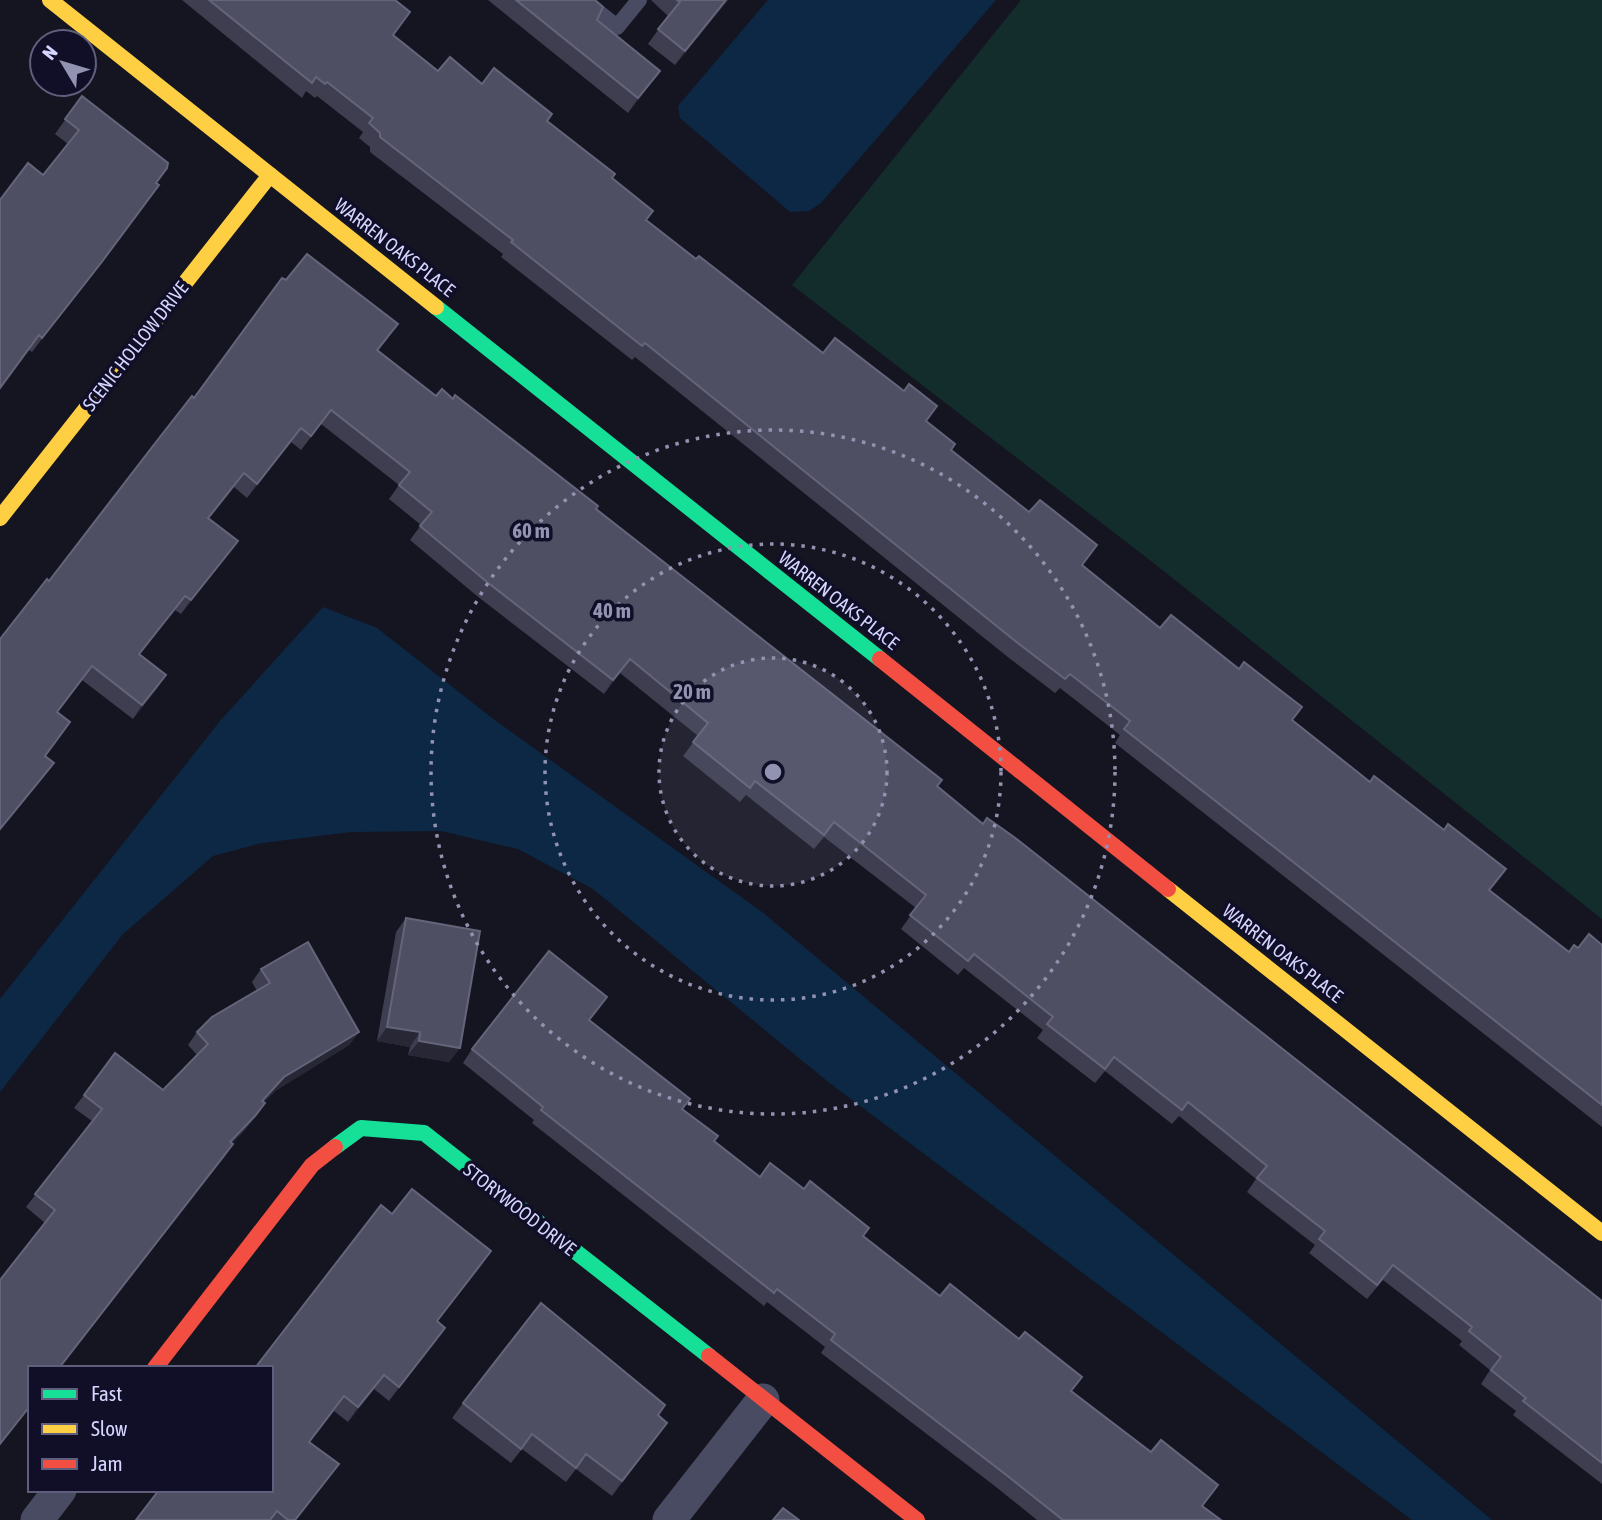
<svg xmlns="http://www.w3.org/2000/svg" width="1602" height="1520" font-family="'Asap Condensed',sans-serif">
<style>
.green{fill:#122d2b}
.water{fill:#0c2845}
.lines{fill:none;stroke-linecap:round;stroke-linejoin:round}
.lane{stroke:#494b62;stroke-width:16}
.street{stroke:#494b62;stroke-width:33}
.fast{stroke:#16e098;stroke-width:16}
.slow{stroke:#ffcf43;stroke-width:16}
.jam{stroke:#f24e42;stroke-width:16}
.wall{fill:#3e3e50}
.shaded-wall{fill:#272735}
.building{fill:#4f4f63;stroke:#64647b;stroke-width:2}
.ring{fill:none;stroke:#9292b1;stroke-width:3.5;stroke-dasharray:3.5 7}
.labels{text-anchor:middle;stroke-width:7;stroke-linejoin:round;paint-order:stroke}
.street-label{font-size:19px;fill:#d5d5ff;stroke:#100f27}
.centre{fill:#9292b1;stroke:#100f27;stroke-width:3.5}
.ring-label{font-size:21px;text-anchor:middle;font-weight:bold;fill:#9292b1;stroke:#100f27;stroke-width:7;stroke-linejoin:round;paint-order:stroke}
</style>
<rect width="100%" height="100%" fill="#151521"/>
<!-- green -->
<path class="green" d="M1021,0h581v919l-451,-358 -359,-276z"/>
<!-- water -->
<g class="water">
<path d="M768,0h228l-175,203 -12,8 -19,1 -110,-94 -2,-12z"/>
<path d="M323,607l54,21 119,93 266,191 730,608h-80l-585,-439 -234,-192 -75,-40 -77,-18 -90,1 -89,11 -49,13 -90,78 -123,158v-93l220,-278z"/>
</g>
<g class="lines">
<!-- lane -->
<path class="lane" d="M583,0l34,27 22,-27"/>
<!-- street -->
<g class="street">
<path d="M37,1520l23,-30"/>
<path d="M669,1520l94,-120"/>
</g>
<!-- fast -->
<g class="fast">
<path d="M436,307l444,352"/>
<path d="M335,1147l26,-19 63,5 285,223"/>
</g>
<!-- slow -->
<g class="slow">
<path d="M50,0l386,307"/>
<path d="M0,518l270,-343"/>
<path d="M1168,889l434,344"/>
</g>
<!-- jam -->
<g class="jam">
<path d="M880,659l288,230"/>
<path d="M709,1356l208,164"/>
<path d="M155,1368l157,-203 23,-18"/>
</g>
</g>
<!-- wall -->
<g class="wall">
<path d="M182,0h213l5,26 -7,9 45,36 44,13 70,30 -5,7 65,57 34,42 50,39 127,94 103,68 25,29 131,115 78,63 79,41 63,38 -10,13 198,170 79,62 9,-4 24,-3v182l-487,-384 5,-8 -10,-8 -50,-39 -5,5 -46,-35 -374,-301 -3,3 -131,-103 2,-3 -133,-102v-5l-11,-9 4,-6 -46,-36 -2,2 -9,-7 -4,7z"/>
<path d="M488,0h107l2,20 63,51 -32,42z"/>
<path d="M651,0h77l-53,65 -27,-21 20,-28z"/>
<path d="M82,96l77,89 -69,93 -58,74 -3,-2 14,-175 25,-31 -13,-10z"/>
<path d="M286,280l102,58 -10,13 58,45 17,3 143,110 387,315 619,477v183l-89,-69 3,-4 -35,-27 9,-14 -31,-25 3,-4 -79,-61 -16,19 -58,-46 6,-8 -68,-53 9,-13 -77,-63 -7,8 -67,-53 -10,12 -58,-45 6,-8 -79,-62 -6,7 -57,-46 15,-21 -92,-71 -10,12 -68,-54 -6,7 -57,-46 15,-20 -78,-63 -16,21 -127,-98 -67,-56 11,-15 -32,-26 10,-14 -78,-61 -20,26 -10,-8 -44,56 -13,-11 -25,32 29,22 -57,73 -6,-4 -35,44 26,21 -33,44 -51,-39 -25,32 13,10 -25,34 -1,21 5,-196z"/>
<path d="M406,918l54,130 -11,14 -41,-7 2,-8 -33,-6 19,-109z"/>
<path d="M261,969l98,63 -10,13 -74,46 -11,11 1,1 -20,27 -13,13 -8,15 -179,65 -19,-16 66,-86 -18,-13 10,-13 79,-5 34,-35 -9,-10 9,-13 60,-41 -5,-9z"/>
<path d="M607,997l-18,23 101,79 -7,10 31,32 46,36 44,12 65,39 -6,8 77,60 132,95 79,61 67,33 -15,21 18,14h-184l-41,-33 -175,-134 4,-6 -58,-45 -3,4 -232,-183 2,-3 -71,-57 9,-14z"/>
<path d="M392,1214l99,37 -54,71 8,6 -56,73 -15,-12 -26,33 -14,-11 -24,31 18,37 -32,41h-160z"/>
<path d="M463,1403l202,2 -7,11 -1,21 -45,59 -36,-27 -10,13 -44,-33 -11,14 -59,-45z"/>
</g>
<!-- shaded-wall -->
<g class="shaded-wall">
<path d="M726,0h2l-53,65 10,-14z"/>
<path d="M660,71l-11,15 -21,27 10,-15z"/>
<path d="M159,185l-69,93 -58,74 10,-14z"/>
<path d="M301,428l-10,14 -44,56 10,-14z"/>
<path d="M244,473l-10,14 -36,45 10,-14z"/>
<path d="M238,541l-10,14 -47,59 10,-14z"/>
<path d="M185,596l-10,14 -45,58 9,-14z"/>
<path d="M630,659l-10,14 -16,21 9,-14z"/>
<path d="M92,666l-10,14 -35,46 10,-14z"/>
<path d="M166,675l-9,14 -24,30 9,-14z"/>
<path d="M54,763l-10,14 -44,54v-2z"/>
<path d="M387,1027l33,5 -10,15 -33,-6z"/>
<path d="M359,1032l-10,13 -74,46 -22,23 9,-13 22,-24z"/>
<path d="M419,1041l41,7 -11,14 -41,-7z"/>
<path d="M265,1103l-20,27 -25,25 10,-13z"/>
<path d="M233,1144l-9,14 -165,210z"/>
<path d="M491,1251l-10,15 -55,70 11,-15z"/>
<path d="M445,1328l-10,15 -46,58 10,-14z"/>
<path d="M384,1375l-10,14 -26,33 10,-15z"/>
<path d="M344,1396l-10,15 -35,45 10,-14z"/>
<path d="M667,1423l-10,14 -45,59 10,-15z"/>
<path d="M339,1464l-11,15 -32,41h-1z"/>
</g>
<!-- building -->
<g class="building">
<path d="M209,0h186l15,12 -17,23 45,36 12,-14 32,27 12,-16 58,46 -5,7 68,53 -3,4 41,33 -7,9 50,39 3,-3 124,97 12,-15 69,53 5,-7 28,22 -11,15 29,23 -4,6 78,62 11,-12 57,45 -15,20 78,63 11,-13 68,54 5,-7 58,45 -10,13 78,62 4,-6 70,54 4,-6 58,45 -17,21 80,62 5,-7 4,3 11,-14 13,11v160l-478,-376 6,-8 -10,-8 -50,-39 -5,5 -46,-35 -374,-301 -3,3 -131,-104 2,-2 -133,-103v-4l-11,-10 4,-5 -46,-36 -2,2 -9,-7 -4,6z"/>
<path d="M516,0h79l8,7 -6,13 63,51 -22,27z"/>
<path d="M677,0h49l-41,51 -27,-22 22,-27z"/>
<path d="M82,96l86,67 -1,5 -11,15 3,2 -58,78 -59,75 -3,-3 -39,53v-188l28,-37 15,12 36,-45 -14,-11z"/>
<path d="M307,254l91,70 -21,26 59,46 6,-7 11,10 2,-4 143,111 -2,3 346,271 -5,6 46,38 4,-6 27,19 588,464v162l-79,-62 3,-3 -35,-28 10,-13 -32,-26 3,-4 -79,-62 -16,20 -58,-46 6,-8 -68,-53 10,-12 -79,-64 -6,8 -68,-53 -9,12 -58,-45 6,-7 -79,-63 -6,7 -58,-46 16,-20 -92,-73 -10,13 -69,-54 -5,7 -57,-46 15,-19 -78,-64 -17,21 -126,-98 -67,-56 12,-14 -33,-27 11,-13 -79,-62 -20,26 -10,-8 -44,56 -13,-11 -36,45 30,23 -47,59 -6,-4 -46,58 27,21 -24,30 -50,-39 -35,46 13,10 -25,34 9,7 -54,66v-190l47,-60 2,2 107,-139 36,-46 2,2 88,-120 4,2z"/>
<path d="M406,918l74,13 -20,117 -41,-7 1,-9 -33,-5z"/>
<path d="M308,942l51,90 -75,45 -22,24 3,2 -10,13 -25,26 3,2 -174,224h-29v38l-30,38v-164l55,-70 -20,-16 67,-85 -18,-14 31,-42 48,37 45,-46 -11,-12 15,-15 58,-34 -9,-14z"/>
<path d="M549,951l58,46 -18,23 101,79 -8,10 36,27 -4,5 46,36 10,-14 34,26 6,-8 59,47 -6,8 77,60 10,-12 69,55 6,-7 57,45 -11,14 80,61 10,-12 57,45 -16,21 19,14h-158l-58,-46 -174,-134 4,-6 -58,-45 -3,4 -233,-183 2,-3 -71,-58z"/>
<path d="M412,1189l79,62 -54,70 8,7 -46,59 -15,-12 -26,32 -14,-11 -35,46 30,22 -44,56h-7l-11,-9 -7,9h-134l23,-30h112v-122h-16l126,-163 11,9z"/>
<path d="M541,1303l124,102 -7,10 9,8 -45,58 -36,-27 -10,14 -44,-34 -11,15 -58,-46z"/>
<path d="M783,1508l16,12h-26z"/>
</g>
<!-- distance rings -->
<circle cx="773" cy="772" r="114" fill="#9292b1" fill-opacity=".12"/>
<g class="ring">
<circle cx="773" cy="772" r="114"/>
<circle cx="773" cy="772" r="228"/>
<circle cx="773" cy="772" r="342"/>
</g>
<g class="labels">
<!-- street labels -->
<g class="street-label">
<text transform="translate(395 247) rotate(38)" y="7">WARREN OAKS PLACE</text>
<text transform="translate(135 346) rotate(-52)" y="7">SCENIC HOLLOW DRIVE</text>
<text transform="translate(839 600) rotate(38)" y="7">WARREN OAKS PLACE</text>
<text transform="translate(1283 953) rotate(38)" y="7">WARREN OAKS PLACE</text>
<text transform="translate(520 1209) rotate(38)" y="7">STORYWOOD DRIVE</text>
</g>
</g>
<circle cx="773" cy="772" r="10" class="centre"/>
<g class="ring-label">
<text x="531" y="538">60 m</text>
<text x="612" y="618">40 m</text>
<text x="692" y="699">20 m</text>
</g>
<!-- legend -->
<rect x="28" y="1366" width="245" height="126" fill="#100f27" stroke="#5f5e7d" stroke-width="2"/>
<rect x="42" y="1389" width="35" height="10" fill="#16e098" stroke="#5f5e7d" stroke-width="2"/>
<text x="91" y="1401" font-size="21" fill="#d5d5ff">Fast</text>
<rect x="42" y="1424" width="35" height="10" fill="#ffcf43" stroke="#5f5e7d" stroke-width="2"/>
<text x="91" y="1436" font-size="21" fill="#d5d5ff">Slow</text>
<rect x="42" y="1459" width="35" height="10" fill="#f24e42" stroke="#5f5e7d" stroke-width="2"/>
<text x="91" y="1471" font-size="21" fill="#d5d5ff">Jam</text>
<!-- north arrow -->
<g transform="translate(63 63) rotate(308)"><circle r="33" fill="#100f27" stroke="#5f5e7d" stroke-width="2"/>
<path d="M0-5L12 26L0 18L-12 26Z" fill="#9292b1"/>
<text y="-10" font-size="19" font-weight="bold" text-anchor="middle" fill="#d5d5ff">N</text>
</g>
</svg>
